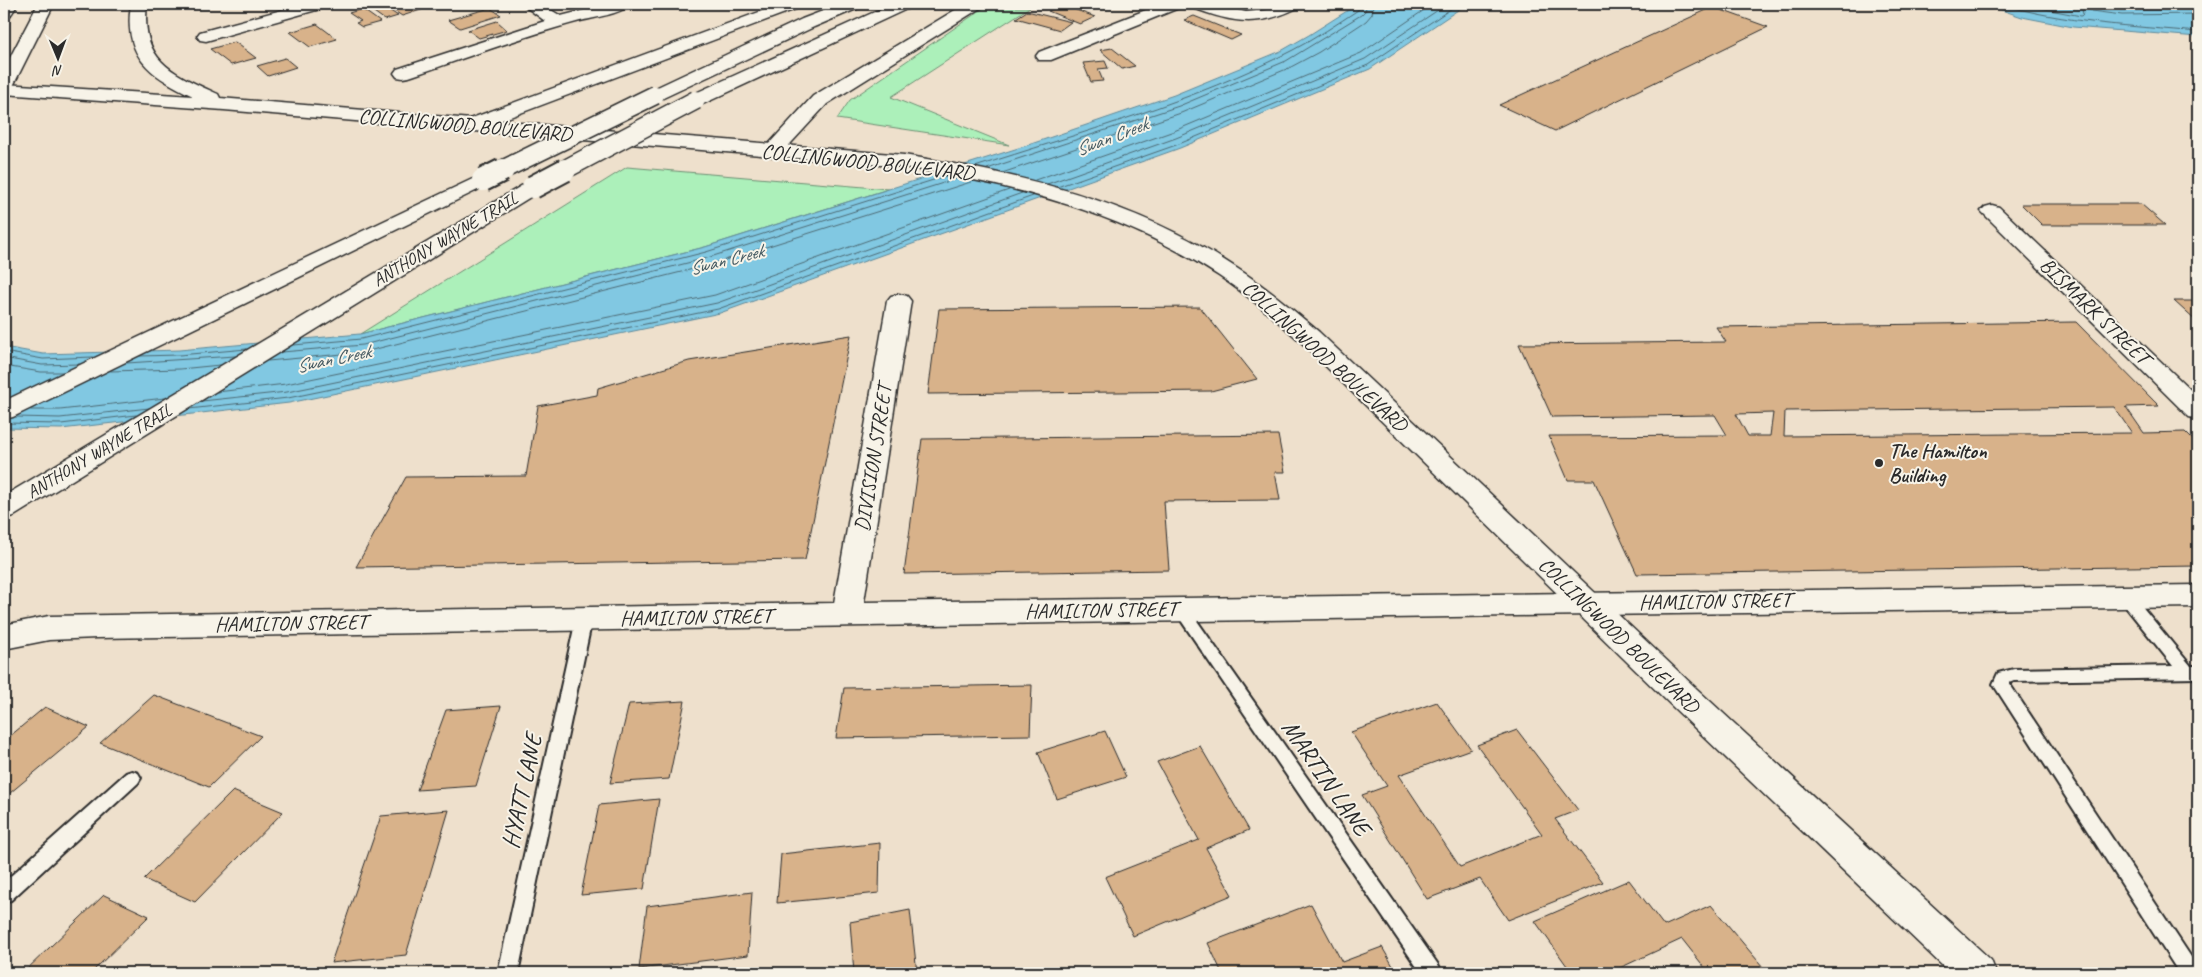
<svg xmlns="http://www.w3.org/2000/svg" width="2202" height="977" font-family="Caveat,sans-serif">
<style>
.green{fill:#acf0ba;stroke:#6c8e72}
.water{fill:#81c8e2;stroke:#5f8999}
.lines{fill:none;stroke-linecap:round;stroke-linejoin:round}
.shore{stroke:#4d6a74;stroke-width:1}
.building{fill:#d8b28a;stroke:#2b2b2b;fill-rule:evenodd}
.service-casing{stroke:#2b2b2b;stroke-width:4}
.minor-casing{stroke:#2b2b2b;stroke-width:3}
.secondary-casing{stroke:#2b2b2b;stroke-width:3}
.trunk-casing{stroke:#2b2b2b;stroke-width:3}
.motorway-casing{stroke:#2b2b2b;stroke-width:3}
.service{fill:#f7f3e8;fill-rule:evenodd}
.minor{fill:#f7f3e8;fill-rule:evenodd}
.secondary{fill:#f7f3e8;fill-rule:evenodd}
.trunk{fill:#f7f3e8;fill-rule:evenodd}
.motorway{fill:#f7f3e8;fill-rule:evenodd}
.trunk-bridge-far1-casing{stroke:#2b2b2b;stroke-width:21;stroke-linecap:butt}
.trunk-bridge-casing{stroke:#2b2b2b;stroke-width:26;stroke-linecap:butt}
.trunk-bridge-far1{stroke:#f7f3e8;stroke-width:18}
.trunk-bridge{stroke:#f7f3e8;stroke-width:22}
.poi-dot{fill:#2b2b2b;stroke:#f7f3e8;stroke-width:2}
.labels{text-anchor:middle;stroke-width:4;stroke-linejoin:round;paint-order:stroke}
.far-street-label{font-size:18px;fill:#2b2b2b;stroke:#f7f3e8}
.far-water-label{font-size:19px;font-style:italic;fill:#455a62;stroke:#f7f3e8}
.street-label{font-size:21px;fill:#2b2b2b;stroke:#f7f3e8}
.poi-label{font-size:21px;font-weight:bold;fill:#2b2b2b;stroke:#f7f3e8;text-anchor:start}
.near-street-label{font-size:25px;fill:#2b2b2b;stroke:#f7f3e8}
</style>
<rect width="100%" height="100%" fill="#eee0cc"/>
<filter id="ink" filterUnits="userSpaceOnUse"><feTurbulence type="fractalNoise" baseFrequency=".02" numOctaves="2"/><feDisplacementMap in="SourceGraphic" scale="10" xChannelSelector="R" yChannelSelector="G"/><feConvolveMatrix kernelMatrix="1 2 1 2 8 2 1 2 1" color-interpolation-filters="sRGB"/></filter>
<g filter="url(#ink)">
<!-- green -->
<g class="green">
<path d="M985,7h45l-139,90 118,48 -172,-26 13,-19z"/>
<path d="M627,167l261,22 -183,58 -345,87z"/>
</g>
<!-- water -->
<g class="water">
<path d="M1358,4h109l-97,65 -190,79 -460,165 -431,90 -228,26 -57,-1v-81l39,7 136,-4 181,-16 345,-87 323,-102 146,-50 107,-44 28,-16z"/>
<path d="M1984,4h90l48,6 76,-1v28l-125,-10 -51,-10z"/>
</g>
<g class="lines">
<!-- shore -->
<g class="shore">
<path d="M2000,4c65,19 131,22 198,28"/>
<path d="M2019,4l62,12 2,-2 -2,-10"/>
<path d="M2087,4l4,7 31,4 76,-1"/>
<path d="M975,167c105,-34 220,-66 318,-117 23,-12 44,-26 65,-40l2,-6"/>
<path d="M987,169l192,-63 107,-45 75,-46 4,-4 2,-7"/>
<path d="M1002,173l179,-60 108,-45 30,-16 47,-31 6,-7 2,-10"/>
<path d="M1035,180l139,-49 187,-78 72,-49"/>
<path d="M1047,184l129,-46 189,-79 82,-55"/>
<path d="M1057,187l122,-43 189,-79 90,-61"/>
<path d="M294,345l67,-6 345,-87 240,-76"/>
<path d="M4,352l39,7 50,-2"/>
<path d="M282,352l81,-7 344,-87 252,-80"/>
<path d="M140,356l39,-1 68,-6"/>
<path d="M4,358l38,7 37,-1"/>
<path d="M268,361l96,-9 345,-87 265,-84"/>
<path d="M127,363l108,-7"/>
<path d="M4,366l37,6h22"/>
<path d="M111,371l69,-2 40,-4"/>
<path d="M217,392l69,-8 429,-89 294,-105"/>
<path d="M202,401l85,-9 430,-89 305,-110"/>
<path d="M189,409l99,-11 430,-89 315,-113"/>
<path d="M31,410h29l105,-12"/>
<path d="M16,417l44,1 89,-10"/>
<path d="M4,423l57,1 75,-9"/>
</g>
</g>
<!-- building -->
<g class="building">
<path d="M380,4l18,12 -13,4 -18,-13z"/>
<path d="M384,4h36l7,4 -25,8z"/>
<path d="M1063,5l32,12 -15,7 -32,-13z"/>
<path d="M1713,7l55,20 -213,104 -56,-26z"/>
<path d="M490,8l11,7 -41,13 -12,-8z"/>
<path d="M362,9l18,13 -18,5 -6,-4 5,-2 -12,-8z"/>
<path d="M1027,11l44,11 -11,8 -44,-12z"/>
<path d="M1194,16l47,19 -10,5 -47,-20z"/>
<path d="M497,21l10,9 -28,8 -11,-8z"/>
<path d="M317,24l20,15 -27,8 -20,-15z"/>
<path d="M235,42l21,16 -25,7 -21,-16z"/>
<path d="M1112,48l23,18 -13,3 -22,-19z"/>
<path d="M285,58l11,9 -28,9 -11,-10z"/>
<path d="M1105,61l3,7 -10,1 5,12 -12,1 -8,-19z"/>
<path d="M2021,204h120l24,21h-123z"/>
<path d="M2174,301h24v22z"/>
<path d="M1200,307l57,72 -46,12 -283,3 11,-85z"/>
<path d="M2076,322l83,84 -33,1 18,26 41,-1 13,13v121l-561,8 -43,-94h-26l-19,-44 178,-1 -12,-20 -163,2 -33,-73 207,-2 -10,-15zM2114,407l18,26 -348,3 1,-25zM1773,413l-3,23h-22l-12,-22z"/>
<path d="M851,335l-46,225 -449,7 50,-90 120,-1 12,-70 59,-11 1,-7 91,-27z"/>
<path d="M1278,435l7,37h-10l5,28 -116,1 5,69 -265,4 18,-135z"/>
<path d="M1032,685l-2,50 -194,3 8,-50z"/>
<path d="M154,695l107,41 -52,51 -109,-44z"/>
<path d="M685,701l-16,78 -59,4 19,-79z"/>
<path d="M1437,702l34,47 -72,26 61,92 82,-33 -65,-89 40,-15 61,80 -23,9 48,63 -95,38 -28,-41 -53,20 -65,-104 25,-9 -36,-54z"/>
<path d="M501,706l-25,80 -59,4 29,-80z"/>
<path d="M45,707l44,20 -85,71v-57z"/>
<path d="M1105,731l21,46 -69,22 -19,-47z"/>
<path d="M1200,746l49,84 -43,18 26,47 -99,41 -28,-59 94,-37 -42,-78z"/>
<path d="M233,791l50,21 -88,90 -51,-23z"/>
<path d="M659,799l-15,90 -63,6 18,-90z"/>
<path d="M449,810l-43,145 -75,8 50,-147z"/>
<path d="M880,843l-1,50 -102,10 4,-49z"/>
<path d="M1629,880l35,46 47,-21 57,68h-59l-27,-34 -73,34h-37l-37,-52z"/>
<path d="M752,892l-4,63 -109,14 8,-63z"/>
<path d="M104,895l45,21 -58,57h-68z"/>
<path d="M1311,904l31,58 40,-15 15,26h-175l-14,-30z"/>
<path d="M910,910l7,63h-63l-4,-51z"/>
</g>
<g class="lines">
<defs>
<g id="service">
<path d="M2126,591l5,2 60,73h7v12l-184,3 -5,2 188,283 1,7h-19l-186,-289 5,-11 16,-4 159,-3 -52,-65 -3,-4 3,-4z"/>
<path d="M1181,603l5,2 253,361 3,7h-21l-245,-360 -3,-4 3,-4z"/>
<path d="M584,613l5,2 3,4 -74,354h-20l78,-354 3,-4z"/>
<path d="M132,771l6,2 3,5 -3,5 -127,117 -7,2v-20l122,-109z"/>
</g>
<g id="minor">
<path d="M304,4h25l-2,3 -121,34 -6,-1 -3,-4 3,-4z"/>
<path d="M522,4h19l20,12 47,-12h22c-7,10 -38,14 -50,17 -57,15 -114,37 -171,56l-6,1 -6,-1 -3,-4 3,-4 148,-48z"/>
<path d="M1161,4h22l-2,3 -130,53h-12l-3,-4 3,-4z"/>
<path d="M1189,4h22l35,8 19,-2 16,-6h20l-2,3c-40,21 -67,16 -108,0z"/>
<path d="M1992,205l7,2 199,190v22l-9,-2 -204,-202 -4,-4 4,-4z"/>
<path d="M899,294l8,2 4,5 -47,301 1334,-17v22l-684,9 -1417,22 -48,2 -45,9v-24l45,-9 785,-13 53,-302 4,-5z"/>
</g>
<path id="secondary" d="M131,4h16c-7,57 25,69 71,90l2,4 684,57c116,19 232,46 331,112 30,19 57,42 84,65l378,357 294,271 5,13h-46l-276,-265 -372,-365c-27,-24 -54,-48 -83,-67 -95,-63 -204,-91 -315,-109l-680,-57 -220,-16v-10l189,12c-44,-21 -70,-40 -62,-92z"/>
<g id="trunk">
<path d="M781,4h22l-2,3 -323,122 -7,2 -7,-2 -3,-4 3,-4z"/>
<path d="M841,4h22l-2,3 -47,20 -153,72 -6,2 -6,-2 -3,-4 3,-4 153,-72z"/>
<path d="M892,4h21l-2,3 -208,97 -7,2 -7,-2 -2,-4 2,-4z"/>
<path d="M965,4h19l-2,3 -155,97 -47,51 -7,2 -7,-2 -3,-4 3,-4 47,-51z"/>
<path d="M483,174l7,2 3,4 -3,4 -477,233 -9,2v-18z"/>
<path d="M533,181l7,2 3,4 -3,4 -526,325 -10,3v-23l522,-313z"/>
</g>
<g id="motorway">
<path d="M4,4h14l-8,12 -6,2z"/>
<path d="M38,4h16l-41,82 -3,4 -6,1v-22z"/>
</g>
</defs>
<!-- service casing -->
<use href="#service" class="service-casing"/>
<!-- minor casing -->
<use href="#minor" class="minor-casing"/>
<!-- secondary casing -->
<use href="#secondary" class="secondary-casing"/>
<!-- trunk casing -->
<use href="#trunk" class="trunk-casing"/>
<!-- motorway casing -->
<use href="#motorway" class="motorway-casing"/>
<!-- service -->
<use href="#service" class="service"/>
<!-- minor -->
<use href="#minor" class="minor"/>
<!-- secondary -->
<use href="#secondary" class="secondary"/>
<!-- trunk -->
<use href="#trunk" class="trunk"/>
<!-- motorway -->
<use href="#motorway" class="motorway"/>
<defs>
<g id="trunk-bridge-far1">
<path d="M500,171l155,-76"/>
<path d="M562,171l134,-71"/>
</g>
<g id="trunk-bridge">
<path d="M483,180l20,-10"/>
<path d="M533,187l32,-17"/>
</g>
</defs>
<!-- trunk-bridge-far1 casing -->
<use href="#trunk-bridge-far1" class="trunk-bridge-far1-casing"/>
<!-- trunk-bridge casing -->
<use href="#trunk-bridge" class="trunk-bridge-casing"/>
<!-- trunk-bridge-far1 -->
<use href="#trunk-bridge-far1" class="trunk-bridge-far1"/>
<!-- trunk-bridge -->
<use href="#trunk-bridge" class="trunk-bridge"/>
</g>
</g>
<!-- markers -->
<circle class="poi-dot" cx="1879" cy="463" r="5"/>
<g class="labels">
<!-- far-street labels -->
<g class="far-street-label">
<text transform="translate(445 239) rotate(-31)" y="6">ANTHONY WAYNE TRAIL</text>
<text transform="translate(99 451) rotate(-31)" y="6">ANTHONY WAYNE TRAIL</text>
</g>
<!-- far-water labels -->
<g class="far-water-label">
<text transform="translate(1111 136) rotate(-21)" y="7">Swan Creek</text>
<text transform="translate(726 259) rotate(-14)" y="7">Swan Creek</text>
<text transform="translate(333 358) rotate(-12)" y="7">Swan Creek</text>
</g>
<!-- street labels -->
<g class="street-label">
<text transform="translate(465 125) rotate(5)" y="7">COLLINGWOOD BOULEVARD</text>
<text transform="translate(868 162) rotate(6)" y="7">COLLINGWOOD BOULEVARD</text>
<text transform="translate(2095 311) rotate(44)" y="7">BISMARK STREET</text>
<text transform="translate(1325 356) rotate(42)" y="7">COLLINGWOOD BOULEVARD</text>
<text transform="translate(873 458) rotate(-81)" y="7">DIVISION STREET</text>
<text transform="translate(1715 601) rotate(-1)" y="7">HAMILTON STREET</text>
<text transform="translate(1101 610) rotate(-1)" y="7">HAMILTON STREET</text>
<text transform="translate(696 617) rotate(-1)" y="7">HAMILTON STREET</text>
<text transform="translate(291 623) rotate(-1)" y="7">HAMILTON STREET</text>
<text transform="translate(1619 635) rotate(44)" y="7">COLLINGWOOD BOULEVARD</text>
</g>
<!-- poi labels -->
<g class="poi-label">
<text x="1889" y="458">The Hamilton<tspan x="1889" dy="24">Building</tspan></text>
</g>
<!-- near-street labels -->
<g class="near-street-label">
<text transform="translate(1327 777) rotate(55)" y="9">MARTIN LANE</text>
<text transform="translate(521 791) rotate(-78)" y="9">HYATT LANE</text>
</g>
</g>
<!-- margin -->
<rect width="2202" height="977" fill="none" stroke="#f7f3e8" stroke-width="20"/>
<rect x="10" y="10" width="2182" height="957" fill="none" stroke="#2b2b2b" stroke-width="2" filter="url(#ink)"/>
<!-- north arrow -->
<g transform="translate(58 58) rotate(179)" stroke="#f7f3e8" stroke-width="4" paint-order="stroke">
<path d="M0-4L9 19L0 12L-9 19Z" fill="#2b2b2b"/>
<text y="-8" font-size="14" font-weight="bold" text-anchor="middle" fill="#2b2b2b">N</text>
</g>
</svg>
